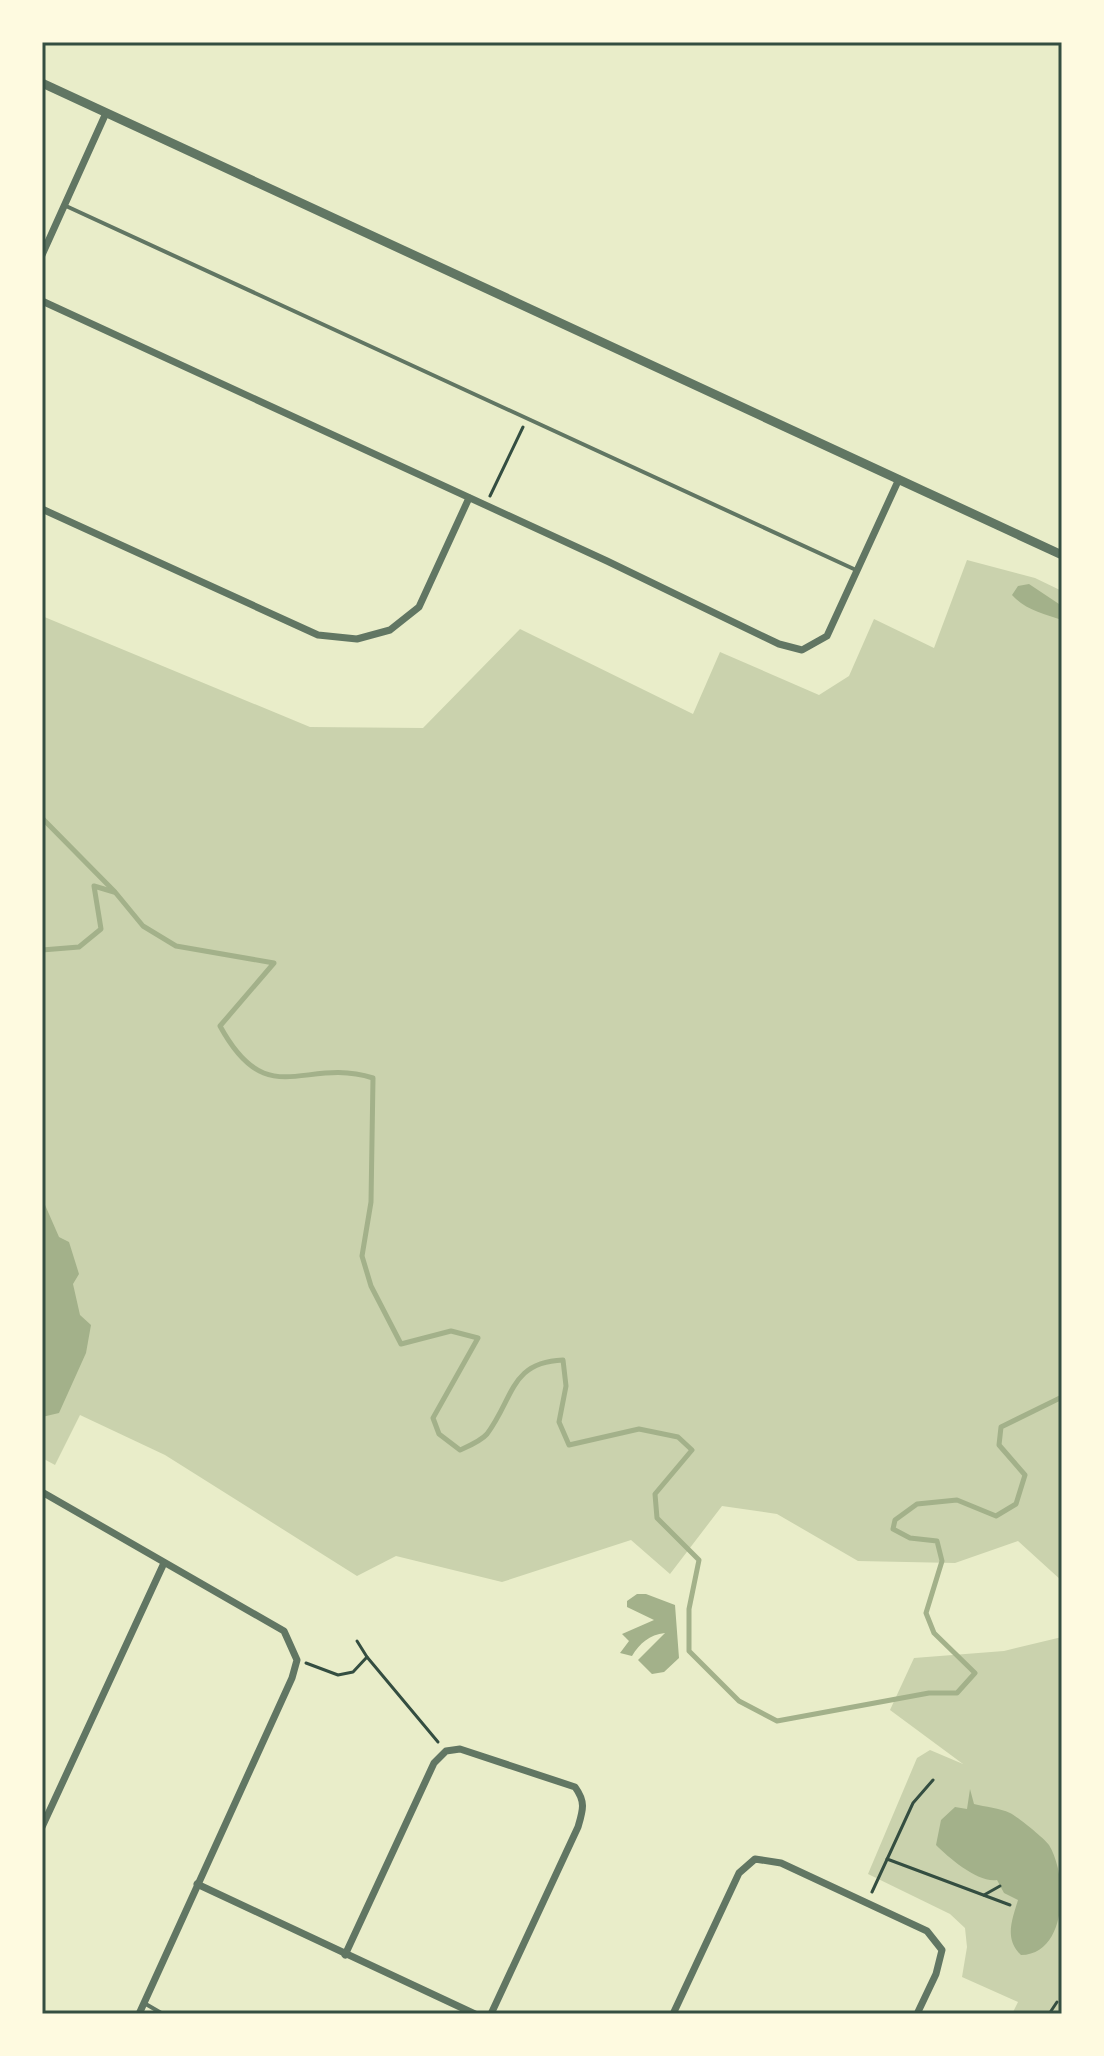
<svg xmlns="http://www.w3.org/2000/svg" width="1104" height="2056" font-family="Barlow,sans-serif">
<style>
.green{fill:#cad2ad}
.water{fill:#a3b18a}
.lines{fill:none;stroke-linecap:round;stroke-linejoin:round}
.stream{stroke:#a3b18a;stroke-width:5}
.path{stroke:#344e41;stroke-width:3}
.service{stroke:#617663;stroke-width:4}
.minor{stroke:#617663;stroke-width:7}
.tertiary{stroke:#617663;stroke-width:9}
.neatline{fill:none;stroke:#344e41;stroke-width:3}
</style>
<rect width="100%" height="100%" fill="#e9edc9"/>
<!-- green -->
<g class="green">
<path d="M967,560l68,18 27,13v990l-44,-40 -63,22 -97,-2 -81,-47 -55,-8 -52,68 -39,-34 -129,42 -106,-26 -39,20 -192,-121 -85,-40 -25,50 -13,-7v-842l268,111 113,1 97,-99 173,85 27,-62 99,43 30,-19 25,-57 60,29z"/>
<path d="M1062,1637v377h-50l6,-12 -56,-25 5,-30 -2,-19 -15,-14 -82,-40 49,-116 13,-8 33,14 -73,-54 24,-52 90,-7z"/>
</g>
<!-- water -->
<g class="water">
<path d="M1029,584l33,22v14c-18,-6 -37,-10 -50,-25l6,-9z"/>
<path d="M42,1198l17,39 10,5 10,32 -6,10 7,31 11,10 -5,28 -27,60 -17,4z"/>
<path d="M637,1594h9l29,11 4,53 -15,14 -12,2 -14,-14 27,-27c-16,2 -25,10 -33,23l-12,-3 9,-12 -7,-7 32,-14 -27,-13v-6z"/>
<path d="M970,1789l4,15c11,3 26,4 36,9 8,4 35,26 39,32 19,31 19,109 -28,110 -17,-16 -9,-35 -3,-55l-14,-7 -7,-13c-19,3 -48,-22 -61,-35l5,-25 14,-13 12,2z"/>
</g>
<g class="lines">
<!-- stream -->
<g class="stream">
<path d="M42,818l73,74 28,34 33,20 98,17 -54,63c48,88 84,30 153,52l-2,124 -9,54 9,30 30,58 50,-13 27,7 -45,80 6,16 21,16c9,-4 21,-9 27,-16 27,-36 23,-72 76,-74l3,26 -7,36 10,23 70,-16 39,8 14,13 -37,44 2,24 42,42 -10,49v42l50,50 38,20 152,-28h28l18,-20 -41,-40 -8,-20 16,-52 -5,-20 -27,-3 -17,-9 2,-9 22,-16 40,-4 39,16 20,-12 9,-29 -26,-30 2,-18 61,-30"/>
<path d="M42,950l37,-3 22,-18 -7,-43 20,6"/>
</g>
<!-- path -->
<g class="path">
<path d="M490,496l33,-69"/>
<path d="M357,1641l10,16"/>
<path d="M306,1663l32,12 15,-3 14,-15 71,85"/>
<path d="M887,1859l123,46"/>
<path d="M872,1892l41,-89 20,-23"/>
<path d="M984,1895l16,-9"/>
<path d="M1049,2014l8,-12"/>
</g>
<!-- service -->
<g class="service">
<path d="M66,206l790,364"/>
<path d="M144,2003l19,11"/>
</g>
<!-- minor -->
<g class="minor">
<path d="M42,255l64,-142"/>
<path d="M42,301l565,260 172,83 23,6 25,-14 72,-157"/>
<path d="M42,509l276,126 39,4 33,-9 29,-23 50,-109"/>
<path d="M42,1492l242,139 13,29 -5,18 -153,336"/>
<path d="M42,1827l122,-264"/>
<path d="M197,1884l278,130"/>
<path d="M345,1955l89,-192 12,-12 14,-2 115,38c11,15 8,23 3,40l-87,187"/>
<path d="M673,2014l66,-141 16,-14 26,4 146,68 15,19 -6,24 -19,40"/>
</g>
<!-- tertiary -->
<path class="tertiary" d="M42,83l1020,472"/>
</g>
<!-- border -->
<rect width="1104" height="2056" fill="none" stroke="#fefae0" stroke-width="88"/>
<rect x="44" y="44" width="1016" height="1968" class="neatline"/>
</svg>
